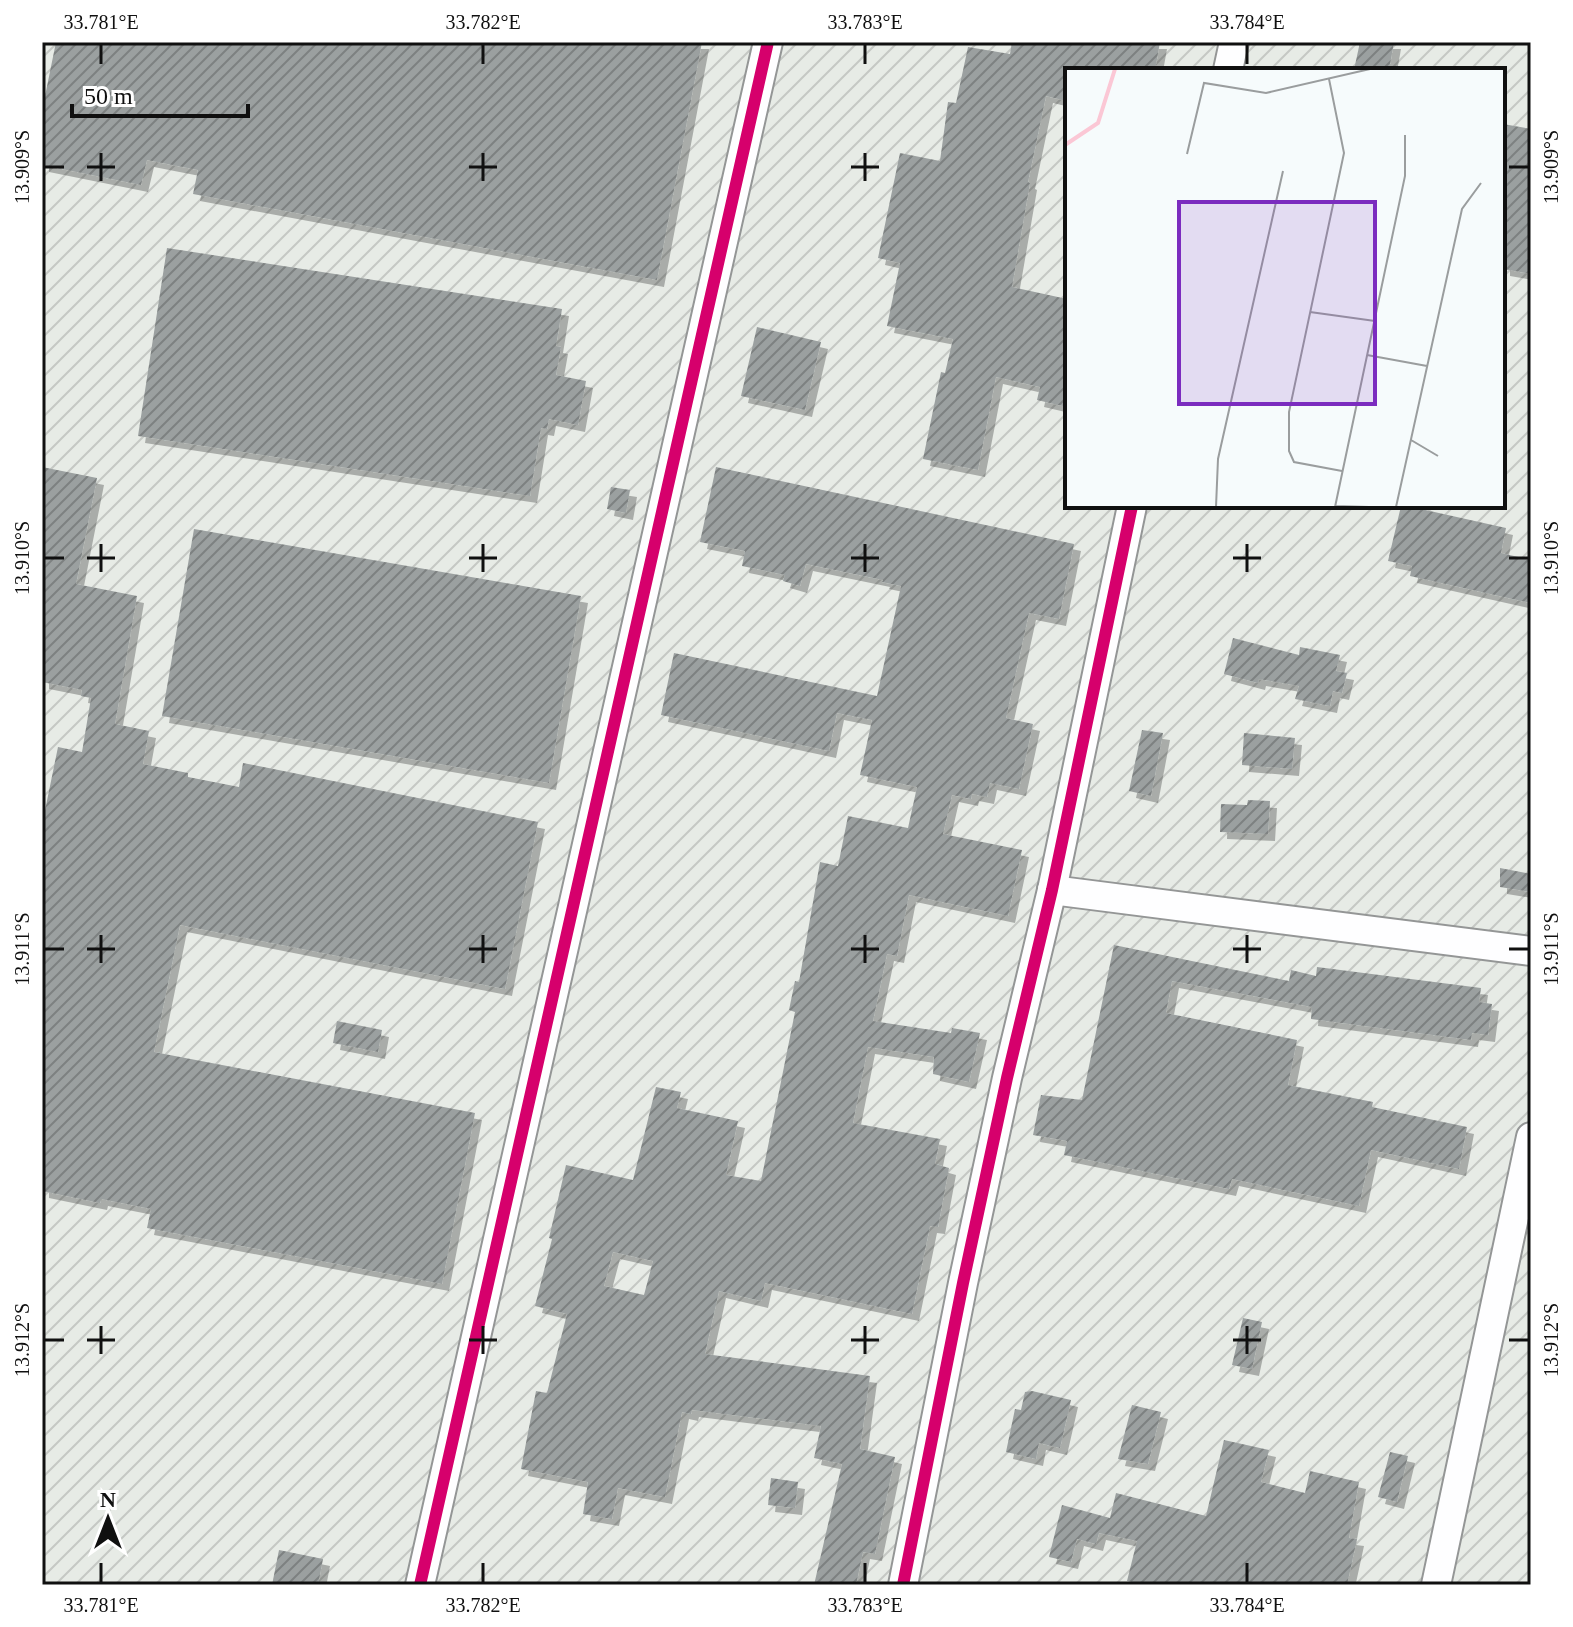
<svg xmlns="http://www.w3.org/2000/svg" width="1573" height="1627" font-family="'Times New Roman',serif">
<style>
.industrial{fill:url(#industrial-furrows);fill-rule:evenodd}
.building{fill:url(#building-hatch);fill-rule:evenodd;filter:url(#shadow)}
.lines{fill:none;stroke-linecap:round;stroke-linejoin:round}
.minor-casing{stroke:#949696;stroke-width:32}
.minor{stroke:#fefeff;stroke-width:28}
.cycleway-casing{stroke:#fff;stroke-width:17}
.cycleway{stroke:#d6006c;stroke-width:12}
.ticks{fill:none;stroke:#101010;stroke-width:3}
.inset-river{fill:none;stroke:#fbc7d5;stroke-width:4}
.inset-road{fill:none;stroke:#9a9d9e;stroke-width:2}
.view{fill:#7b2cbf;fill-opacity:0.15;stroke:#7b2cbf;stroke-width:4}
.inset-edge{fill:none;stroke:#101010;stroke-width:4}
.neatline{fill:none;stroke:#101010;stroke-width:3}
.ticks-label{font-size:20px;text-anchor:middle;fill:#101010}
</style>
<defs>
<pattern id="industrial-furrows" width="10" height="10" patternUnits="userSpaceOnUse" patternTransform="scale(2)"><rect width="10" height="10" fill="#e7ebe6"/><path d="M-1 1l2-2M0 10L10 0M9 11l2-2" fill="none" stroke="#c5c8c4"/></pattern>
<pattern id="building-hatch" width="6" height="6" patternUnits="userSpaceOnUse" patternTransform="scale(2)"><rect width="6" height="6" fill="#9ba0a0"/><path d="M-1 1l2-2M0 6l6-6M5 7l2-2" fill="none" stroke="#7d8181"/></pattern>
<filter id="shadow"><feDropShadow dx="7" dy="7" stdDeviation="0" flood-color="#0004"/></filter>
</defs>
<rect width="100%" height="100%" fill="#f6fbfc"/>
<!-- industrial -->
<path class="industrial" d="M42,42h1489v1543h-1489zM1067,70h436v436h-436z"/>
<!-- building -->
<g class="building">
<path d="M56,42h646l-45,238 -464,-86 5,-24 -51,-10 -6,25 -99,-20v-54z"/>
<path d="M1012,42h148l-5,28h-88v31l-21,-5 -18,86 2,1 -18,104 55,12v108l-30,-7 3,-13 -44,-10 -18,93 -55,-11 18,-87 4,1 8,-34 -66,-13 13,-63 -22,-5 22,-105 40,8 8,-59 8,1 12,-56 42,7z"/>
<path d="M1360,42h34l-5,28h-35z"/>
<path d="M1503,124l28,5v145l-28,-5z"/>
<path d="M167,248l395,61 -6,37 5,1 -5,28 30,6 -8,44 -29,-6 -2,10 -6,-1 -11,68 -392,-60z"/>
<path d="M757,327l64,15 -16,68 -64,-14z"/>
<path d="M42,467l55,11 -21,106 61,12 -22,128 34,7 -6,33 45,9v4l51,10 4,-24 295,59 -33,167 -325,-64 -26,127 321,61 -33,171 -295,-56 4,-19 -50,-10 -1,4 -58,-12v-366l16,-78 24,5 9,-54 -10,-2 1,-6 -40,-8z"/>
<path d="M716,467l358,77 -15,75 -30,-6 -23,105 27,6 -14,65 -29,-6 -3,14 -15,-3 -1,5 -19,-4 -9,39 79,16 -14,66 -99,-21 -12,61 -10,-2 -14,67 78,12 1,-5 28,5 -11,49 -36,-8 1,-17 -66,-10 -15,76 87,16 -5,25 14,4 -11,59 -8,-1 -18,88 -147,-31 -4,18 -42,-10 -14,63 165,22 -10,73 35,8 -20,97 -12,-2 -7,33h-42l28,-121 -28,-6 7,-32 -129,-16 -1,4 -9,-2 -17,85 -47,-9 -6,31 -29,-5 5,-32 -67,-13 15,-78 11,2 20,-79 -32,-8 17,-67 -3,-1 17,-73 67,15 23,-93 25,5 -4,16 61,13 -12,54 35,6 34,-169 -6,-2 6,-29 4,1 21,-120 18,4 10,-50 60,12 9,-41 -57,-12 12,-55 -35,-7 -8,38 -168,-36 13,-62 203,43 24,-110 -19,-4 1,-2 -77,-16 -6,22 -17,-5 2,-6 -43,-9 3,-15 -45,-9zM613,1252l40,9 -9,34 -40,-9z"/>
<path d="M611,487l19,3 -4,23 -19,-4z"/>
<path d="M1401,506h21l-1,3 85,19 -5,25 30,7v43l-121,-27 2,-10 -24,-5z"/>
<path d="M194,529l387,67 -32,187 -387,-67z"/>
<path d="M1233,638l66,17 1,-8 40,8 -4,16 11,2 -5,20 -9,-2 -3,15 -35,-7 4,-13 -40,-7 -1,4 -34,-9z"/>
<path d="M1142,730l21,3 -12,63 -22,-5z"/>
<path d="M1244,733l51,5 -3,31 -50,-4z"/>
<path d="M1248,800l22,1 -2,33 -48,-2 1,-28 26,1z"/>
<path d="M1500,868l31,6v18l-31,-5z"/>
<path d="M1114,945l175,36 2,-11 25,6 1,-9 164,21 -2,14 13,2 -4,31 -16,-2 -1,7 -160,-21 1,-12 -140,-26 -6,32 131,27 -9,45 85,17 -1,5 95,20 -8,42 -88,-19 -12,56 -127,-27 -3,10 -165,-34 3,-14 -34,-6 8,-40 41,5z"/>
<path d="M337,1021l45,9 -4,22 -45,-9z"/>
<path d="M1243,1318l19,4 -10,47 -20,-4z"/>
<path d="M1032,1391l39,9 -11,48 -21,-5 -3,16 -30,-7 9,-43 6,1 4,-18z"/>
<path d="M1132,1405l29,7 -13,52 -30,-5z"/>
<path d="M1224,1440l45,10 -8,32 44,11 5,-22 49,11 -10,56 8,1 -10,46h-200l-20,-4 10,-40 -38,-8 -3,11 -19,-5 -6,23 -22,-5 13,-52 48,13 6,-25 90,23z"/>
<path d="M1390,1452l18,4 -11,46 -19,-5z"/>
<path d="M771,1478l27,4 -3,26 -27,-3z"/>
<path d="M279,1550l44,9 -5,26h-46z"/>
</g>
<g class="lines">
<defs>
<g id="minor">
<path d="M1228,70l6,-28"/>
<path d="M1052,890l479,61"/>
<path d="M420,1585l348,-1543"/>
<path d="M903,1585l60,-302 44,-205 45,-188 80,-384"/>
<path d="M1436,1585l95,-448"/>
</g>
</defs>
<!-- minor casing -->
<use href="#minor" class="minor-casing"/>
<!-- minor -->
<use href="#minor" class="minor"/>
<defs>
<g id="cycleway">
<path d="M420,1585l348,-1543"/>
<path d="M903,1585l60,-302 44,-205 45,-188 80,-384"/>
</g>
</defs>
<!-- cycleway casing -->
<use href="#cycleway" class="cycleway-casing"/>
<!-- cycleway -->
<use href="#cycleway" class="cycleway"/>
</g>
<!-- ticks -->
<path class="ticks" d="M101,44v20M483,44v20M865,44v20M1247,44v20M101,153v28M483,153v28M865,153v28M44,167h20M87,167h28M469,167h28M851,167h28M1509,167h20M101,544v28M483,544v28M865,544v28M1247,544v28M44,558h20M87,558h28M469,558h28M851,558h28M1233,558h28M1509,558h20M101,935v28M483,935v28M865,935v28M1247,935v28M44,949h20M87,949h28M469,949h28M851,949h28M1233,949h28M1509,949h20M101,1326v28M483,1326v28M865,1326v28M1247,1326v28M44,1340h20M87,1340h28M469,1340h28M851,1340h28M1233,1340h28M1509,1340h20M101,1563v20M483,1563v20M865,1563v20M1247,1563v20"/>
<!-- overview -->
<g transform="translate(1065 68)">
<rect width="440" height="440" fill="#f6fbfc"/>
<path class="inset-river" d="M0,77l33,-22 17,-54"/>
<path class="inset-road" d="M264,11l15,74 -55,259v39l5,11 48,9M122,86l17,-71 62,10 104,-24M245,244l65,9M302,287l60,11M346,372l27,16M270,438l34,1M151,439l2,-48 65,-288M270,439l70,-331v-41M331,439l66,-298 19,-26"/>
<path class="view" d="M114,134h196v202h-196z"/>
<rect width="440" height="440" class="inset-edge"/>
</g>
<!-- border -->
<rect width="1573" height="1627" fill="none" stroke="#ffffff" stroke-width="88"/>
<!-- north arrow -->
<g transform="translate(108 1519)" stroke="#ffffff" stroke-width="6" paint-order="stroke">
<path d="M0-6L14 30L0 20L-14 30Z" fill="#101010"/>
<text y="-12" font-size="22" font-weight="bold" text-anchor="middle" fill="#101010">N</text>
</g>
<!-- scale -->
<path d="M72 104v12h176v-12" fill="none" stroke="#101010" stroke-width="4"/>
<text x="84" y="104" font-size="24" fill="#101010" stroke="#ffffff" stroke-width="6" paint-order="stroke">50 m</text>
<rect x="44" y="44" width="1485" height="1539" class="neatline"/>
<g class="ticks-label">
<text x="101" y="29">33.781°E</text>
<text x="483" y="29">33.782°E</text>
<text x="865" y="29">33.783°E</text>
<text x="1247" y="29">33.784°E</text>
<text transform="translate(22 167) rotate(-90)" y="7">13.909°S</text>
<text transform="translate(1551 167) rotate(-90)" y="7">13.909°S</text>
<text transform="translate(22 558) rotate(-90)" y="7">13.910°S</text>
<text transform="translate(1551 558) rotate(-90)" y="7">13.910°S</text>
<text transform="translate(22 949) rotate(-90)" y="7">13.911°S</text>
<text transform="translate(1551 949) rotate(-90)" y="7">13.911°S</text>
<text transform="translate(22 1340) rotate(-90)" y="7">13.912°S</text>
<text transform="translate(1551 1340) rotate(-90)" y="7">13.912°S</text>
<text x="101" y="1612">33.781°E</text>
<text x="483" y="1612">33.782°E</text>
<text x="865" y="1612">33.783°E</text>
<text x="1247" y="1612">33.784°E</text>
</g>
</svg>
